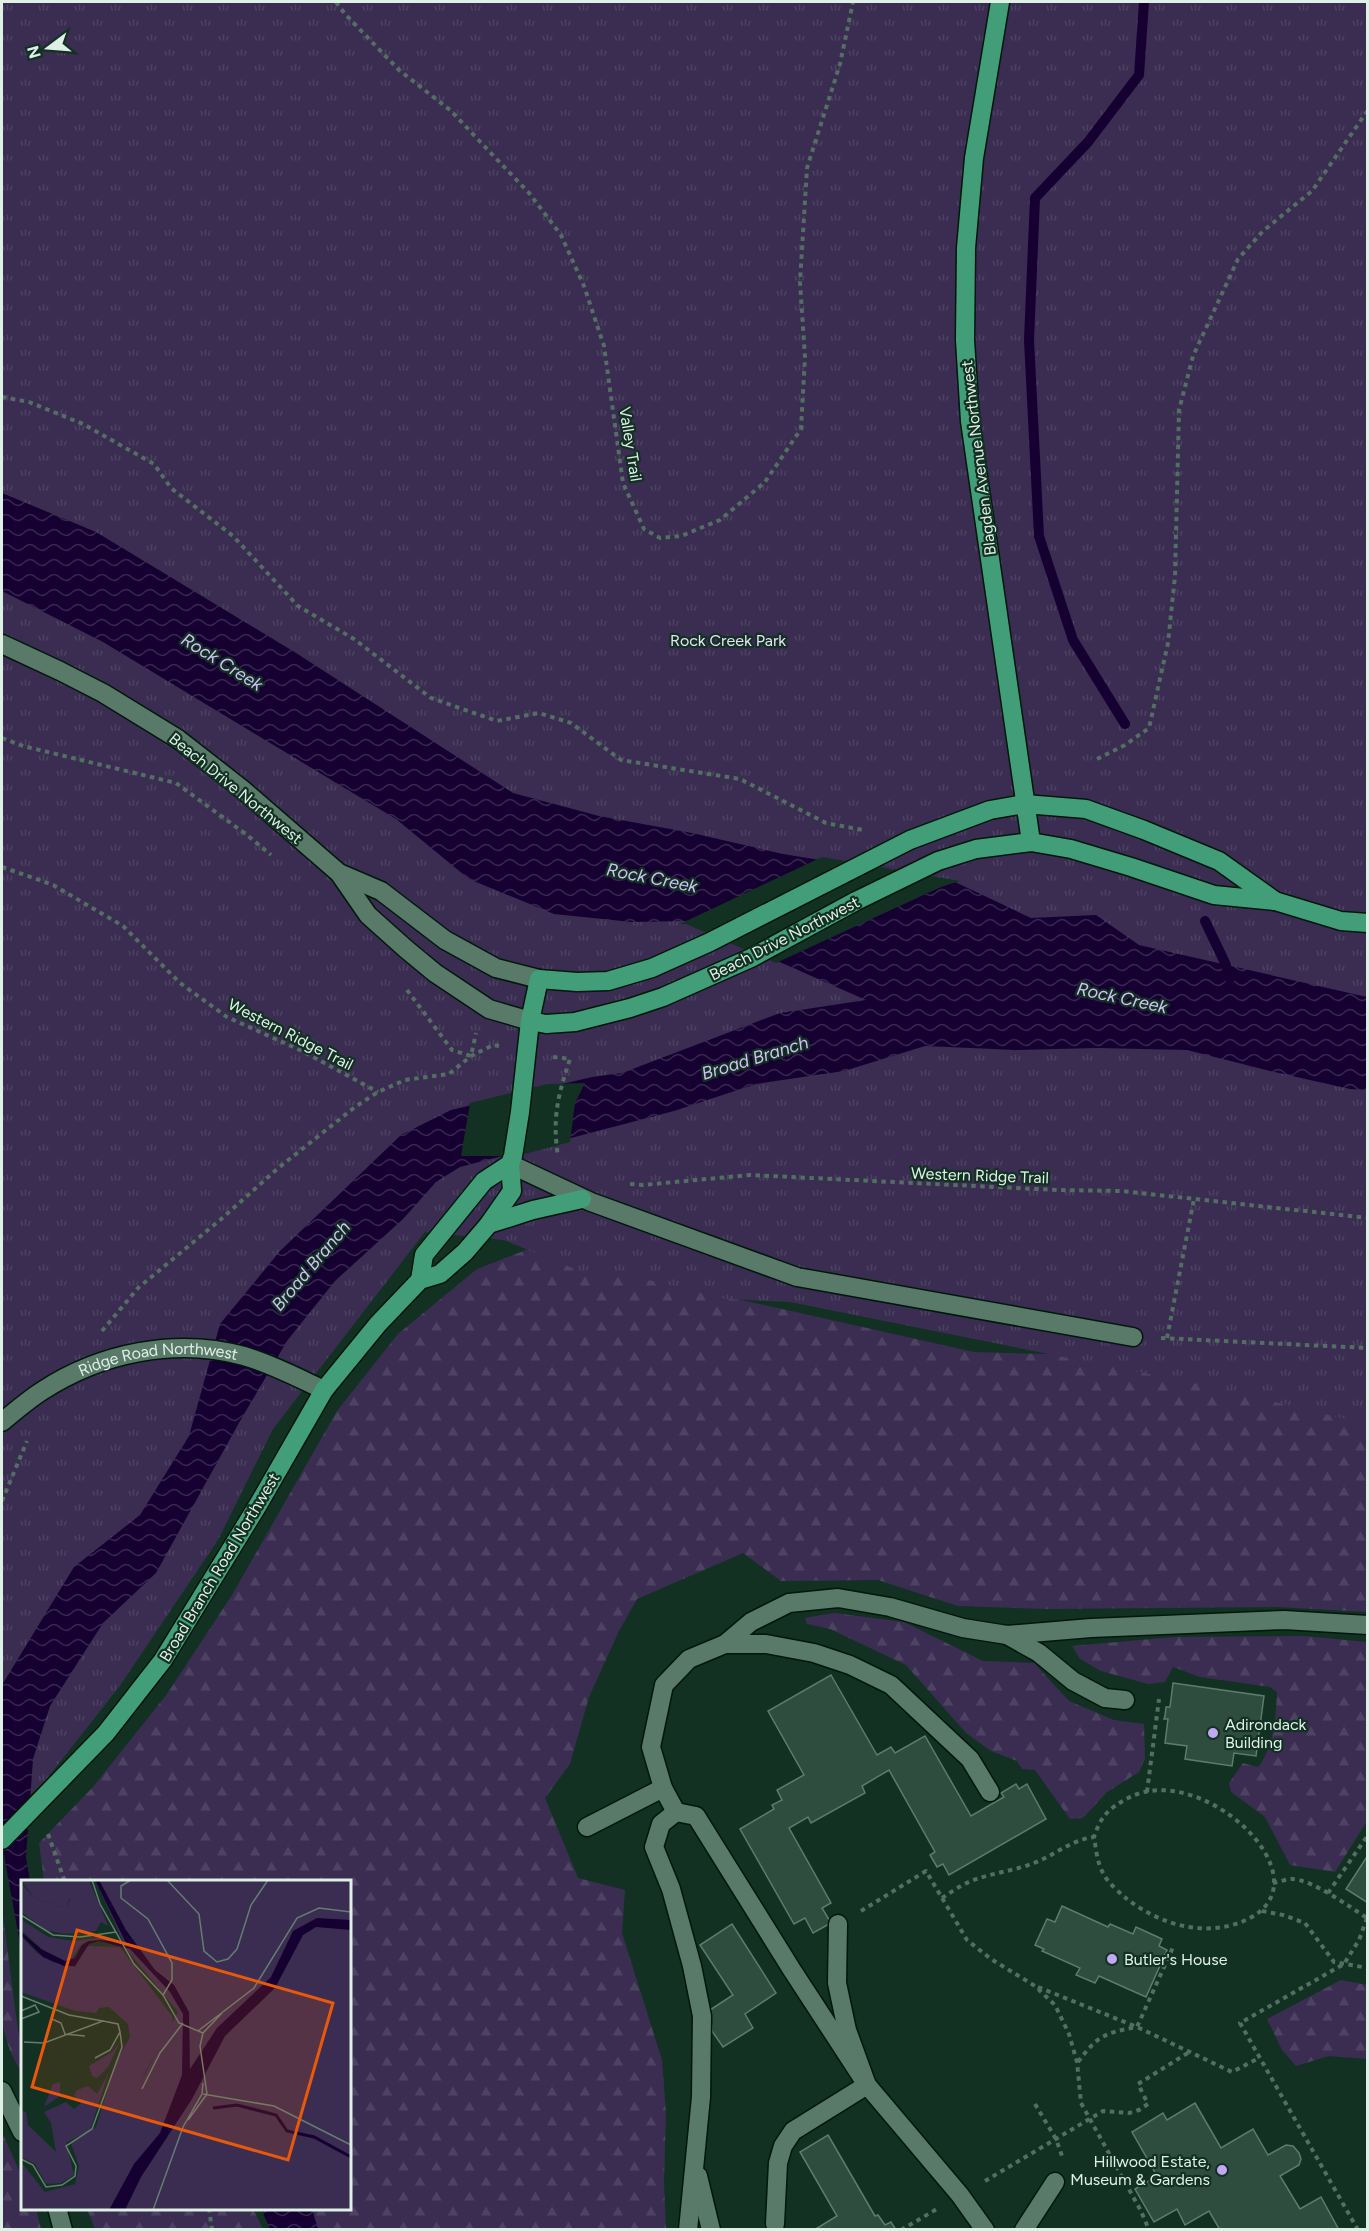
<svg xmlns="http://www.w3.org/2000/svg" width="1369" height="2231" font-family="Figtree,sans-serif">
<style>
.forest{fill:url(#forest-firs)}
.park{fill:url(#park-tufts)}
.water{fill:url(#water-waves)}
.pier{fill:#123123}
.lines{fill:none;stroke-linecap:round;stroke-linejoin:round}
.stream{stroke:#160031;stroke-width:10}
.building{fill:#2e4d3e;stroke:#5c7c6c;stroke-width:1.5}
.minor-casing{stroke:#00180c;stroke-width:21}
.major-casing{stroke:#00180c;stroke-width:21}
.path{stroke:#536e62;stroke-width:4;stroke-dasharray:4.5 4.5;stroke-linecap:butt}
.minor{stroke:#597969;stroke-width:18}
.major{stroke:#429e79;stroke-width:18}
.poi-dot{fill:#c1a8f3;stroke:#123123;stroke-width:2}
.labels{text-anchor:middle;stroke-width:4.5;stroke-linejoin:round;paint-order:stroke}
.street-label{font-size:16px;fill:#dff0e7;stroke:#123123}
.park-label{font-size:16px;fill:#e6e1f3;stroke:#123123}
.poi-label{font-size:16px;fill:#dff0e7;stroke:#123123;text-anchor:start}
.water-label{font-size:18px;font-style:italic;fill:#d2c0f6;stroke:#123123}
.inset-river{fill:none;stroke:#160031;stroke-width:3}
.inset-road{fill:none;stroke:#647d71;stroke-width:1.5}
.view{fill:#e8590c;fill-opacity:0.15;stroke:#e8590c;stroke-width:3}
.inset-edge{fill:none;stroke:#dff0e7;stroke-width:3}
</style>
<defs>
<pattern id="forest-firs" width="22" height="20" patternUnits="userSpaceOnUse" patternTransform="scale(1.5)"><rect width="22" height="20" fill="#3a2d51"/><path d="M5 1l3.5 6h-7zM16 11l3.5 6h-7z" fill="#4d4262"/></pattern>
<pattern id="park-tufts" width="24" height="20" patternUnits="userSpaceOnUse" patternTransform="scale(1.5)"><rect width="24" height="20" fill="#3a2d51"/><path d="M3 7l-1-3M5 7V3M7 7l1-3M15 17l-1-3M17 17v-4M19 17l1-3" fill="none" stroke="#4d4262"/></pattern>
<pattern id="water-waves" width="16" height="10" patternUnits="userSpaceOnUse" patternTransform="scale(1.5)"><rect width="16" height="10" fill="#160031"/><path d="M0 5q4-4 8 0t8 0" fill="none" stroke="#37264f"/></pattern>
</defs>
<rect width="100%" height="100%" fill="#123123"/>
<!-- forest -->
<g class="forest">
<path d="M557,1238l162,57 255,57 185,5 208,18v237l-90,-5 -234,2 -85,-3 -80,-26 -97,1 -38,-28 -106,46 -18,32 -30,66 -19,67 -25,34 33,80 47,12 -3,43 40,127 4,53 -2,69 2,47h-359l-2,-20 45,-1v-326l-306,-1 -5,-38 54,-56 74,-93 65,-99 105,-184 61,-77 79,-65z"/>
<path d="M834,1613l70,9 79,39 51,2 35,38 45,19 30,4 1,34 -6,14 -32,20 -24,26 -13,1 -35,-49 -13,-1 -5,-8 -26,-10 -25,-18 -60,-68 -76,-36 -23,-5 -2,-6z"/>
<path d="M1304,1636l63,6v179l-32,51 -45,-7 -25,-48 -34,-25 -2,-9 14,-20 15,4c16,-20 18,-51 19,-75l-7,-5 -70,-10 -27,-10 -8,15 -17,2 -47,-13 -21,-12 -8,-13 102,-9z"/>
<path d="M2,1908l16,123 4,12v31l-12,-23 -8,-27z"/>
<path d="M1341,1980l26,5v74l-38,-3 -33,10 -14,-16 -15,-31z"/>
<path d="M2,2132l20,45v31l14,1 5,20h-39z"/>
<path d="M87,2209h166l10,20h-168z"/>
</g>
<!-- park -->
<path class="park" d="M2,2h1365v1422l-169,-40 -408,-82 -64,-3 -73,-18 -73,-10 -76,-31 -79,-8 -152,197 -55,111 -99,147 -74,94 -43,41z"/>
<!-- water -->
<g class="water">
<path d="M2,493l94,39 200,121 217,140 86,23 93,17 91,21 172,28 76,36 65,-3 43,30 228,52v93l-17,-1 -80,-18 -83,-21 -89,-2 -83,2 -90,-4 -81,25 -88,13 -82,27 -214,56 -24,15 -33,37 -68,62 -48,60 -47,80 -84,152 -53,50 -53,83 -17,53 -7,98 4,24 -8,1v96l-3,-40 -17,-94v-159l72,-118 66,-52 49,-79 31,-112 60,-73 121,-116 50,-25 141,-33 30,-4 158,-60 86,-13 -180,-79 -54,1 -78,-8 -85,-35 -73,-60 -293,-177 -101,-51z"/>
<path d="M261,2209h51l6,20h-48z"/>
</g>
<!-- pier -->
<g class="pier">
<path d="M822,857l138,24 -19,6 -165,76 -90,-39h-6z"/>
<path d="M585,1083l-10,20 -5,39 -53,14h-56l9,-53 78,-19z"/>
</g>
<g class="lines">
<!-- stream -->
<g class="stream">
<path d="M1125,724l-52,-84 -34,-104 -10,-196 6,-142 53,-56 51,-67 5,-73"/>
<path d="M1205,921l21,44 4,14"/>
</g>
</g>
<!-- building -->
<g class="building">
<path d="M831,1675l46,80 14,-8 4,6 30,-17 46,80 33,-19 -3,-4 15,-9 3,5 8,-5 19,35 -97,56 -6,-11 -6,3 -7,-12 5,-3 -46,-82 -27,16 3,7 -54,30 -3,-6 -19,11 42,75 -9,5 9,15 -18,10 -8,-15 -11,6 -54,-95 34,-20 -2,-4 10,-5 -5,-10 27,-15 -36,-64z"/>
<path d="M1173,1683l91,13 -8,60 -22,-3 -2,13 -47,-7 2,-13 -22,-3 3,-24h-4l1,-3 1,-9h4z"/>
<path d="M1368,1855v48l-22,-14z"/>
<path d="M1062,1906l46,21 2,-3 23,10 3,-7 26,12 -3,7 8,4 -21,47 -47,-21 -4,7 -19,-8 4,-7 -38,-17 2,-2 -9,-4 12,-26 8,3z"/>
<path d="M732,1924l44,69 -31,21 8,14 -30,19 -11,-16 -2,-21 23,-15 -33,-50z"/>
<path d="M1195,2103l26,45 32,-19 15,26 18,-10 7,1 6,7 2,6 -2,6 -19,11 20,33 21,-12 18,33h-119l-11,-19 -24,14 -8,-16 -23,13 -19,-33 22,-13 -25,-44 31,-19 4,7z"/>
<path d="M828,2135l47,81 3,-1 7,10 6,-3 5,8h-82l23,-14 -37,-64z"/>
</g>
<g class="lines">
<defs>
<g id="minor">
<path d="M2,644l58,27 43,22 75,46 64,50 97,84 29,42 38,34 29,24 54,36 41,12"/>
<path d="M339,873l42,18 64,49 51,28 43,11"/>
<path d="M510,1164l81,38 206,75 336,60"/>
<path id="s1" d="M2,1422c13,-11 26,-22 40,-31 58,-38 134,-54 202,-35 28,8 54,22 80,34"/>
<path d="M1007,1635l32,18 34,28 32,17 20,2"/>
<path d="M725,1644l26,-22 38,-19 49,-5 52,9 73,21 44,7 84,-7 193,-8 84,5"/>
<path d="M676,1812l-13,-24 -12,-41 13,-62 25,-26 36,-15h41l48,9 36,12 41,20 79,74 20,33"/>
<path d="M587,1827l76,-39"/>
<path d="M2,2091l20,41"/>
<path d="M698,2176l13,54"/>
<path d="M57,2208l6,22"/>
<path d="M775,2224l3,-61 5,-17 10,-15 74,-46 -20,-55 -10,-47 1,-59"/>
<path d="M688,2230l13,-133 1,-81 -10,-50 -21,-77 -17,-42 7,-23 15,-12 20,4 96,154 75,115 93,110 25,35"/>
<path d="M1024,2230l31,-48"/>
</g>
<g id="major">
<path d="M1000,2l-26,156 -8,90 -1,92 5,81 61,421"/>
<path d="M530,1021l16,3 29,-2 55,-14 33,-11 88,-39 105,-57 82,-40 38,-12 55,-7 40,7 60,18 83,28 61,6 66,20 27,2"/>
<path d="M489,1224l44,-14 49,-11"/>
<path d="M420,1280l4,-25 60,-74 26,-17"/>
<path d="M2,1840l104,-107 57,-73 95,-155 66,-115 54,-66 42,-44 20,-6 25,-22 24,-28 23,-33 -2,-27 3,-8 7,-44 10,-91 9,-42 38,3 31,-1 44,-13 58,-26 200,-102 80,-30 35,-6 61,5 58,21 75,31 56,40"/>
</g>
</defs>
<!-- minor casing -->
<use href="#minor" class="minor-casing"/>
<!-- major casing -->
<use href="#major" class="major-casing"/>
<!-- path -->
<g class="path">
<path d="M336,2l9,12 54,56 51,40 79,83 32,42 23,51 20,60 19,137 21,46 16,9 21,-2 39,-16 45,-38 36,-53 4,-72 -5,-75 7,-114 33,-104 13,-62"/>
<path d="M2,397l27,5 54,22 71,40 17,24 62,48 65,70 56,33 77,59 66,23 42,-8 32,10 50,37 119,19 86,44 37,7"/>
<path d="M2,738l21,8 153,37 71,52 24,20"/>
<path d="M1097,759l28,-14 24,-17 19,-85 7,-67 4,-166 14,-54 45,-97 25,-28 49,-40 56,-81"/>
<path d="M2,867l51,18 70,41 57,57 47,34 75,34 76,41"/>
<path d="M407,990l45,60 19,6 5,-23"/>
<path d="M553,1057l17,2c-12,36 -18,59 -12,97"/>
<path d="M630,1184l13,1 107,-10 307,15 65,1 246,27"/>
<path d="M102,1331l36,-43 82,-68 57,-51 78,-62 23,-15 27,-12 44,-6 22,-18 22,-11 6,1"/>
<path d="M1161,1338l207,10"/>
<path d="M1167,1338l27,-139"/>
<path d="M2,1501l25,-60"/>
<path d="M1147,1792l12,-93"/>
<path d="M48,1834l17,48"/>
<path d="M1273,1883c6,-1 13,-4 19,-4 19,0 58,28 75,39"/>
<path d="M1328,1893l40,-58"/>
<path d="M942,1898c9,-6 19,-13 29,-17 20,-8 43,-10 63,-18 21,-8 37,-23 60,-26 2,12 3,25 9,36 5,10 16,19 24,26 35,27 82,40 123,19 77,-41 -49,-159 -122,-120 -20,11 -27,18 -34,39"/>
<path d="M861,1911l65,-40 41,69 24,19 44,27 20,19 14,29 8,28 4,41 60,108 8,19"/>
<path d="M1262,1911l21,4 22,8 29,39 34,6"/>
<path d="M1038,1987l99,40 95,45 27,-14"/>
<path d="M1078,2062c20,-27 27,-29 59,-35l37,-82"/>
<path d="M1035,2104l21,35 6,17"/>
<path d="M985,2181l118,-70 26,2 10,-3 9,-6 -10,-20 53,-33"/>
<path d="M209,2208l3,22"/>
<path d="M901,2230l36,-21"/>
<path d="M1358,2230l-118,-207 104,-59 15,-24 8,-22"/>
</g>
<!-- minor -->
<use href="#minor" class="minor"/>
<!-- major -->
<use href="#major" class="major"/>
</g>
<!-- markers -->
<g class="poi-dot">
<circle cx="1213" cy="1733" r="6"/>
<circle cx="1112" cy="1959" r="6"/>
<circle cx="1222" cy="2170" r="6"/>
</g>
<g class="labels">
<!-- street labels -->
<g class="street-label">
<text transform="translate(631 444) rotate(81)" y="6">Valley Trail</text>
<text transform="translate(978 458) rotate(-97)" y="6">Blagden Avenue Northwest</text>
<text transform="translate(236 788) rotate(39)" y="6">Beach Drive Northwest</text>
<text transform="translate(784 938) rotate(-27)" y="6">Beach Drive Northwest</text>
<text transform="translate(291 1034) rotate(27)" y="6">Western Ridge Trail</text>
<text transform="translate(980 1175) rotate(2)" y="6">Western Ridge Trail</text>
<text dy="6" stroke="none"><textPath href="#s1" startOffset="174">Ridge Road Northwest</textPath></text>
<text transform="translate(219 1567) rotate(-59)" y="6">Broad Branch Road Northwest</text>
</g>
<!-- park labels -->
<g class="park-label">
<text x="728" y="646">Rock Creek Park</text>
</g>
<!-- poi labels -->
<g class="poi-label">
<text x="1225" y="1730">Adirondack<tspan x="1225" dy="18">Building</tspan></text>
<text x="1124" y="1965">Butler's House</text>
<text x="1210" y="2167" text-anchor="end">Hillwood Estate,<tspan x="1210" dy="18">Museum &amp; Gardens</tspan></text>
</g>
<!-- water labels -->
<g class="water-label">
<text transform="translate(222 662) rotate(32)" y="6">Rock Creek</text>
<text transform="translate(652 878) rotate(11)" y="6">Rock Creek</text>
<text transform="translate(1122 998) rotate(12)" y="6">Rock Creek</text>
<text transform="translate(755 1058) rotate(-17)" y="6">Broad Branch</text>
<text transform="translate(311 1266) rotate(-50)" y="6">Broad Branch</text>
</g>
</g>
<!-- overview -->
<g transform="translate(21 1880)">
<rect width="330" height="330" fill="#123123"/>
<path d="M0,0h43v12l6,2 -3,15 -33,-11z" fill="#3a2d51"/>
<path d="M43,0h25l19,46 -7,-4 -5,9 -31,3 -19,-4 -25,-18v-29l13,15 33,11 3,-10 -8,-10zM0,39l27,18 26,4 30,-4 10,4h-26l-8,5 -9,14 -6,1 -21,-10 -23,-21zM0,56l16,17 15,9 23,5 12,-21 33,1 52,69 1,10 -27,44 -62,140h-63v-48l24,30 30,-8 4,-18 -8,-23 25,-16 21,-67 13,-23 -2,-13 -19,-17 -10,1 -3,5 -21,-2 -54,-19zM99,162l-12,25 -11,11 -5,-2 -3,-10 23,-14zM88,192l-19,58 -24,13 8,32 -13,8 -15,1 -11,-20 -14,-7v-46l5,1 2,13 28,27 -5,-29 -7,-11 22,-10 8,7 7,-6 -7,-8 3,-5 11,-4 9,8zM39,202v14l-16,11 9,-23z" fill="#3a2d51"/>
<path d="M74,0h256v330h-279l106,-198 -51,-62z" fill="#3a2d51"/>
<path d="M74,0h4l27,50 29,40 19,15 15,27 1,57 27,-41 54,-51 22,-46 24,-13 34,2v10l-35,-3 -13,8 -28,53 -50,48 -33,63 -51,78 -16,33h-16l25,-46 26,-31 22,-58 1,-61 -13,-22 -40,-43 -31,-8 -10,3 -14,22h-11l-21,-9 -22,-22v-3l20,17 24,12 10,-3 7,-13 7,-4 10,-1 27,3z" fill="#160031"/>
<path class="inset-river" d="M192,228l24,-3 39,10 11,16 27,6 37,20"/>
<path class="inset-road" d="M71,0l8,24 34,60 29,31 16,28 24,10 -3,13 7,48 -19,26M110,0l-10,6v12l27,21 24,44v17l-9,15M146,0l32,34 5,37 13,11 11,-3 9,-10 14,-44 17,-25M0,35l32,20 27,2 36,-5M0,116l48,19 34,6 -59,22 -20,-1M0,131l14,-6 4,7 -18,7M31,139l9,4 4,11 20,2M177,151l56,-43 43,-70 22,-10 32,4M182,153l19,-20M74,178l15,-8 10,-18 -2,-8 -15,-3M121,209l18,-36 23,-30M182,214l71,12 77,39M0,279l12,6 13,22 16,-2 13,-9 1,-10 -10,-20 26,-17 30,-82 -2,-15M132,330l30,-83 19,-33 1,-11"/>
<path class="view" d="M56,50l256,73 -45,157 -256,-73z"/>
<rect width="330" height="330" class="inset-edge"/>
</g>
<!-- border -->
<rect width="1369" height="2231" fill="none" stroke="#dff0e7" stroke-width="6"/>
<!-- north arrow -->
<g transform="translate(48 48) rotate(254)" stroke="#123123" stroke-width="4.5" paint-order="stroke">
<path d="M0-4.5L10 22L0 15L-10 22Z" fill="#dff0e7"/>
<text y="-9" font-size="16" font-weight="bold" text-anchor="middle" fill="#dff0e7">N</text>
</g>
</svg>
